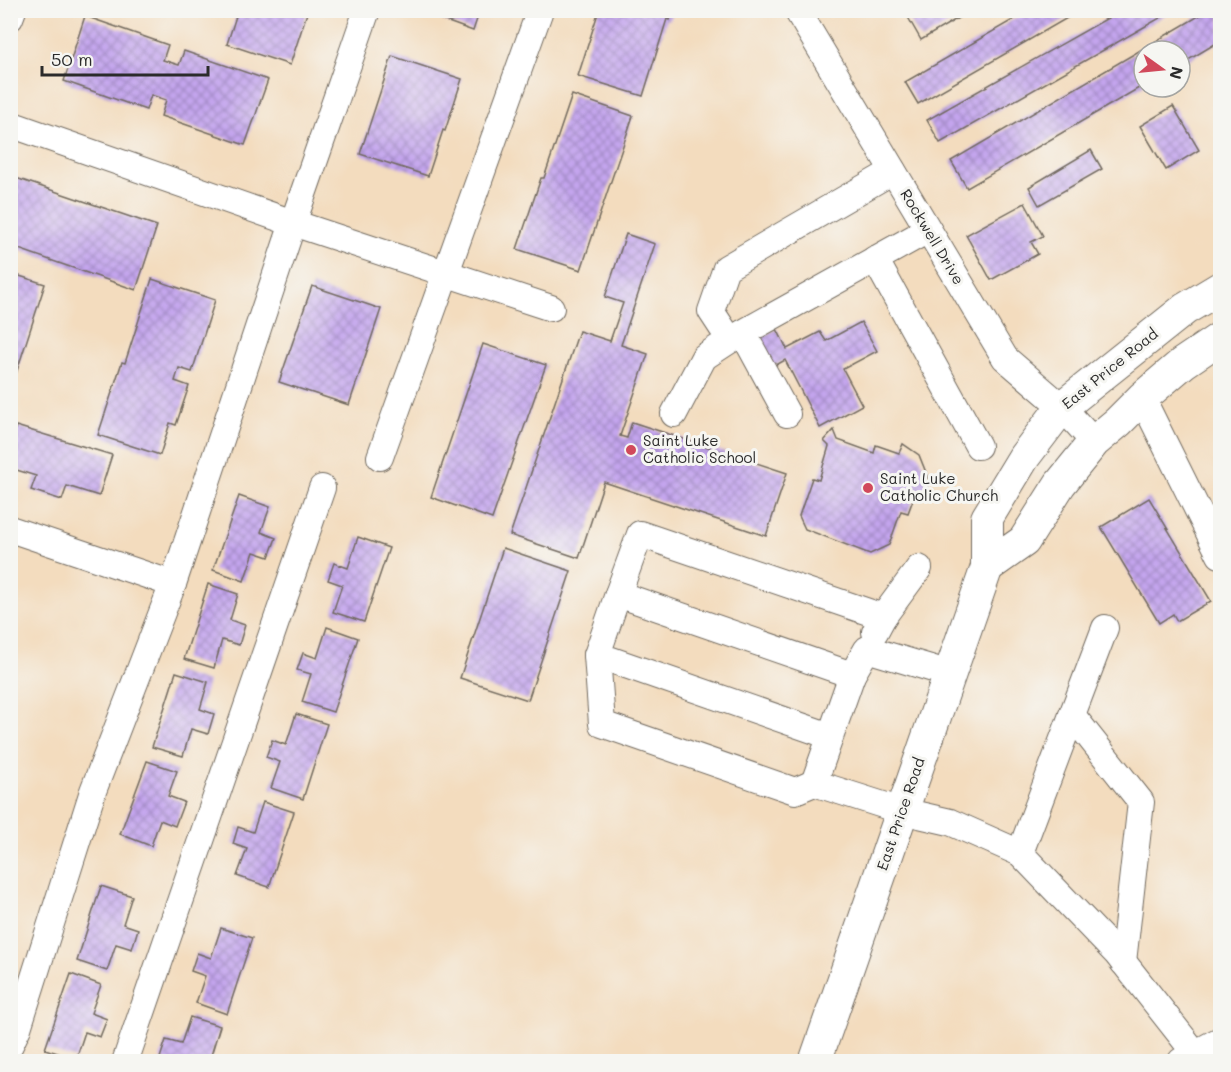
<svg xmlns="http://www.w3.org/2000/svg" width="1231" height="1072" font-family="Mali,sans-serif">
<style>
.building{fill:url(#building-cross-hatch)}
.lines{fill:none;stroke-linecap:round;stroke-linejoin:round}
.minor-casing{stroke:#71695e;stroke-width:28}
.major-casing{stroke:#71695e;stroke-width:34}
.minor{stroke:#fff;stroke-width:26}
.major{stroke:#fff;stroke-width:32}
.poi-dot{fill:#d1495b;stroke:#f6f6f2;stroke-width:2}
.labels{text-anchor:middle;stroke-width:6;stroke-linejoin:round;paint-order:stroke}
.street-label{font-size:15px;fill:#2b2b2b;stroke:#f6f6f2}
.poi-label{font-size:15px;fill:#2b2b2b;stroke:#f6f6f2;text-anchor:start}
</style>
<defs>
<pattern id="building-cross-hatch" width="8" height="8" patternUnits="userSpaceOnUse" patternTransform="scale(1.5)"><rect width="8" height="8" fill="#c4a5ee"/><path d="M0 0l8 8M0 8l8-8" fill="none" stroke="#9f87c1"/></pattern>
</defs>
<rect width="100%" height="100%" fill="#f6f6f2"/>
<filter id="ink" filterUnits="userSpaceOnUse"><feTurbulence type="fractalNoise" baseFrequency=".0167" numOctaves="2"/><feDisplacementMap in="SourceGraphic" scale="12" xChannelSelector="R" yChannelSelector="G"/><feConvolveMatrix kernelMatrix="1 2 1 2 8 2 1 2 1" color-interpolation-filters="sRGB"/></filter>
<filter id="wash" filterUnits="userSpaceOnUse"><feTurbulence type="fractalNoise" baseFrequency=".008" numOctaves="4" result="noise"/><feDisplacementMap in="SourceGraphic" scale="24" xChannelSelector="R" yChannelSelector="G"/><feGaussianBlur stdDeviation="1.35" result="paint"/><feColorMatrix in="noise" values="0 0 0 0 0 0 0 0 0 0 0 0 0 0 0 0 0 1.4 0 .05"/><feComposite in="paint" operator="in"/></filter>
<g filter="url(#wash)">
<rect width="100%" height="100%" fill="#f3dcbe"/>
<g id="blocks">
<!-- building -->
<g class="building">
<path d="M238,10h70l-18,55 -63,-21z"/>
<path d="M415,10h65l-7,21z"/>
<path d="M599,10h74l-3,10 -3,-1 -24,77 -65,-20z"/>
<path d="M907,10h65l-51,30 -16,-28z"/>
<path d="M1030,10h51l-163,94 -13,-22z"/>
<path d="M1122,10h52l-234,133 -13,-23z"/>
<path d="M1209,10h11v31l-40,24v-14h-36v34l-177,103 -16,-27z"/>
<path d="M85,16l83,29 -5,15 16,5 5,-14 84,29 -23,65 -84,-29 5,-16 -15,-5 -5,15 -82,-29z"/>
<path d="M392,56l70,23 -17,52 -2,-1 -15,46 -68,-22z"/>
<path d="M572,95l61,21 -52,154 -64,-21 24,-71h3z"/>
<path d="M1173,106l26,44 -33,20 -26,-44z"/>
<path d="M1091,150l11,19 -63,36 -10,-18z"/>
<path d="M10,176l147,50 -21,64 -126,-44z"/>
<path d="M1025,203l18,33 -12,6 7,12 -47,26 -25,-45z"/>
<path d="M626,234l29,10 -34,101 27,9 -28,82 7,2 5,-16 155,51 -21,63 -162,-54 -25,76 -69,-23 69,-204 31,10 13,-38 -18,-6z"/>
<path d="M10,273l35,11 -30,93h-2l-2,7z"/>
<path d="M152,279l63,21 -23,72 -13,-4 -4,13 14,5 -13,39 -6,-2 -10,32 -62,-20 24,-73 3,1z"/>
<path d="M312,286l69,23 -32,96 -70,-23z"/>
<path d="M861,322l16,29 -34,18 19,36 -42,23 -35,-68 -14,8 -15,-29 21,-10 10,20 33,-17 6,9z"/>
<path d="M483,344l63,21 -54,154 -61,-22z"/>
<path d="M16,426l96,29 -13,41 -32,-10 -5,14 -31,-10 5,-14 -26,-8v-25z"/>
<path d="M834,430l4,10 36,13 2,-8 23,8 4,-9 16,11 10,25 -5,16 -10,1 -6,16 -7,-2 -12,34 -19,9 -65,-25 -6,-13 13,-38 7,2 10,-34 -5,-5z"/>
<path d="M239,496l31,11 -9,25 15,6 -7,19 -15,-5 -10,29 -31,-11z"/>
<path d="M1149,498l62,103 -34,20 -4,-7 -14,9 -58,-96z"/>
<path d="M358,537l31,11 -25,74 -31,-10 9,-27 -14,-5 6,-17 14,5z"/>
<path d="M503,548l68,23 -43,129 -68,-22z"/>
<path d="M208,584l30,10 -8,26 15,5 -6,20 -17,-5 -8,28 -30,-9z"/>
<path d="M327,627l31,11 -25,74 -31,-10 9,-28 -14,-4 6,-17 14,5z"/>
<path d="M176,672l32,10 -8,27 14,5 -6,20 -17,-5 -8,27 -31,-9z"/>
<path d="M296,714l31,10 -24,75 -32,-11 9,-26 -14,-5 6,-17 14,5z"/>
<path d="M147,761l30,10 -9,25 16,6 -9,24 -15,-6 -9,26 -31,-12z"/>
<path d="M263,802l31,10 -25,75 -32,-11 10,-27 -14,-5 5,-17 15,5z"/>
<path d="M101,886l31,10 -9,28 15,5 -6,20 -16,-5 -9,27 -30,-10z"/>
<path d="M221,928l31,10 -25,76 -31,-11 9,-27 -14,-5 6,-18 14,5z"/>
<path d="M71,974l30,11 -10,28 16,6 -7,18 -15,-5 -9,27 -31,-10z"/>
<path d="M190,1017l30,9 -11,36h-39l-10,-4 6,-18 15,4z"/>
</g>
</g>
</g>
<g filter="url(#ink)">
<use href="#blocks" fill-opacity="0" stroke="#71695e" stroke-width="1.5"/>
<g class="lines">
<defs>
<g id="minor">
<path d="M797,10l208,348 57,49 32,35"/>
<path d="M10,18l3,-8"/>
<path d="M10,124l283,99 258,85"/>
<path d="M893,171l-167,97 -15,43 19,29 198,-110"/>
<path d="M875,259l103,187"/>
<path d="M743,333l44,81"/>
<path d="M1142,398l78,157"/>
<path d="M674,414l30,-57 26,-17"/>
<path d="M380,457l160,-447"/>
<path d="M10,529l163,55"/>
<path d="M618,594l-21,61 233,81"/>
<path d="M875,632l8,-15 36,-49"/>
<path d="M597,655l5,69 193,67 19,-8"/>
<path d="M950,674l-83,-25 -15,26 -38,108 88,28 48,11 70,31 97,101 78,99"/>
<path d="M852,675l-234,-81 22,-60 243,83"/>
<path d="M1072,715l33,-87"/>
<path d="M1020,853l52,-138 69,87 -18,160"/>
<path d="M10,1045l8,-17 75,-237 80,-207 120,-361 74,-213"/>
<path d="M1181,1061l39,-21"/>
<path d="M125,1062l197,-574"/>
</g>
<g id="major">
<path d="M987,567l37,-26 36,-57 34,-42 24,-20 24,-24 41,-35 37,-25"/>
<path d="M815,1062l172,-495v-49l37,-61 38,-50 123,-98 35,-21"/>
</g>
</defs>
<!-- minor casing -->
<use href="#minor" class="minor-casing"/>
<!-- major casing -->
<use href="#major" class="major-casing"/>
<!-- minor -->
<use href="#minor" class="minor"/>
<!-- major -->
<use href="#major" class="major"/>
</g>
</g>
<!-- markers -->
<g class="poi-dot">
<circle cx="631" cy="450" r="6"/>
<circle cx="868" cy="488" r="6"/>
</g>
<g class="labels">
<!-- street labels -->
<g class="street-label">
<text transform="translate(932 237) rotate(59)" y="5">Rockwell Drive</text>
<text transform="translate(1110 369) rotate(-39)" y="5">East Price Road</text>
<text transform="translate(901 814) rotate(-71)" y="5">East Price Road</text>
</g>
<!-- poi labels -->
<g class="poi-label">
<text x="643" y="446">Saint Luke<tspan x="643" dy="17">Catholic School</tspan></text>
<text x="880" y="484">Saint Luke<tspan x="880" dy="17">Catholic Church</tspan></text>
</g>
</g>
<!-- margin -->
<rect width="1231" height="1072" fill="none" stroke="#f6f6f2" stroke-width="36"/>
<!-- north arrow -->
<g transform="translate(1162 69) rotate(105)"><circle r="28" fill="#f6f6f2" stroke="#a5a5a2" stroke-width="1.5"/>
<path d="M0-4.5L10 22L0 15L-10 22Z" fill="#d1495b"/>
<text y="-9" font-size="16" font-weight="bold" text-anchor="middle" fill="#2b2b2b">N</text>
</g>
<!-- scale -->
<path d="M42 66v9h166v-9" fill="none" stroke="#2b2b2b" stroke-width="3"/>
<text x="51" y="66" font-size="18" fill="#2b2b2b" stroke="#f6f6f2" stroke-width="4.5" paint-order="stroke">50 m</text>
</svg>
